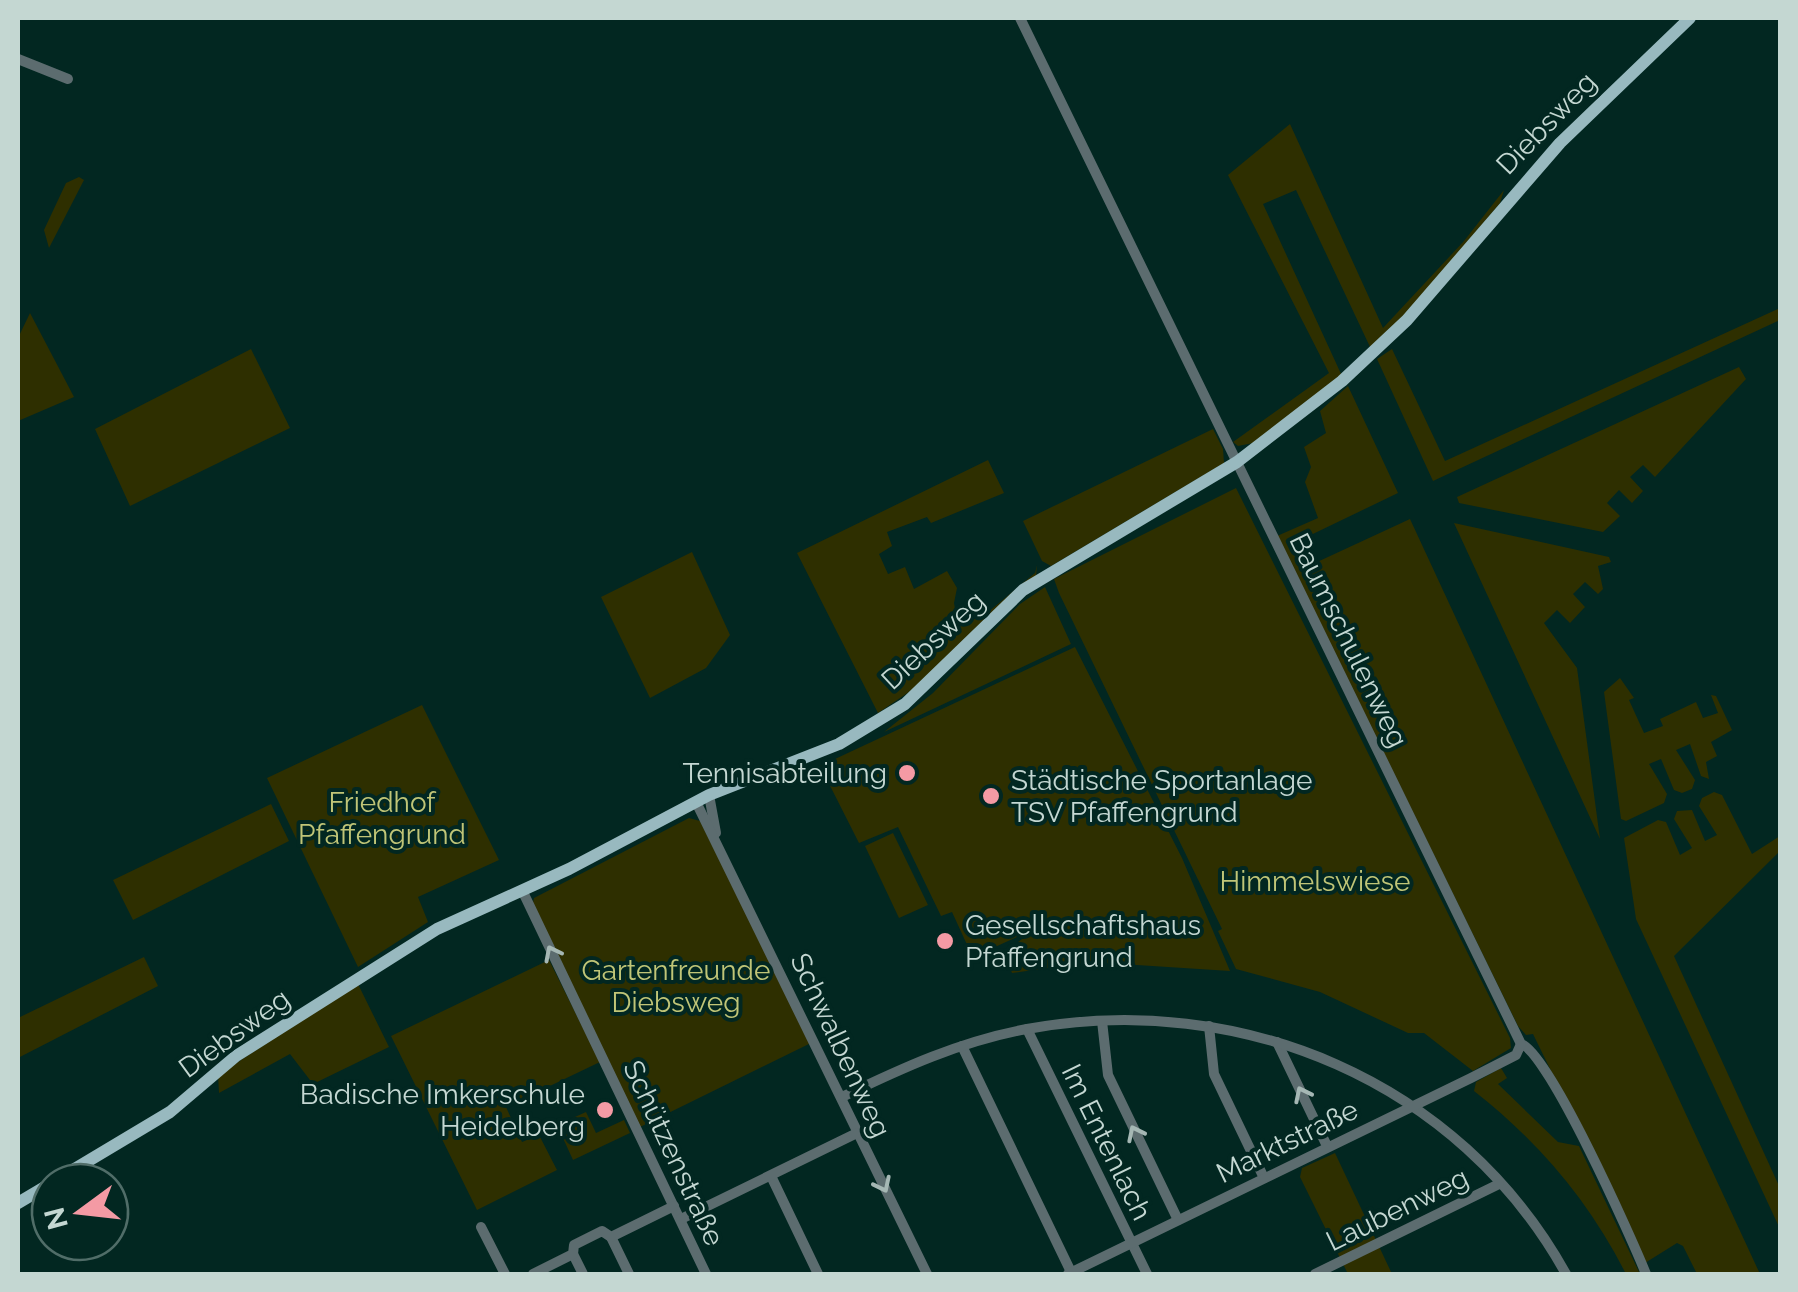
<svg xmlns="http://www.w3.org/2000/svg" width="1798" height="1292" font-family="Raleway,sans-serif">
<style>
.green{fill:#2e2f00}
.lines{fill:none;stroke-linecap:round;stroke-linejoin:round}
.minor{stroke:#5c6c6f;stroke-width:10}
.major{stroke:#98b9bf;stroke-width:12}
.oneway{stroke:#a5b7b4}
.poi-dot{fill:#f49aa4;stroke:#022721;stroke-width:4}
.labels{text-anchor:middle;stroke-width:8;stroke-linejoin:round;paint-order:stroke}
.street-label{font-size:28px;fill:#c4d7d2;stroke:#022721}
.poi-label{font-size:28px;fill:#c4d7d2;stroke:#022721;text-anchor:end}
.park-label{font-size:28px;fill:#c0c577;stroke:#022721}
</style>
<rect width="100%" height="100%" fill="#022721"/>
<!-- green -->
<g class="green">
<path d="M1290,124l93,204 81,-87 40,-51 -4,13 -94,112 -35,34 -75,-159 -33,14 79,172 -89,67 -15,3 -5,-4 96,-69 -101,-198z"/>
<path d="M79,177l5,3 -35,68 -5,-18 22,-47z"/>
<path d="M1780,308v12l-347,161 -56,-122 15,-10 53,112z"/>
<path d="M30,313l44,84 -56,24v-83z"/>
<path d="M251,349l39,79 -160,78 -35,-77z"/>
<path d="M1739,367l7,12 -91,98 -12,-12 -13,12 13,14 -11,12 -13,-13 -12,13 13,13 -17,16 -144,-29 -2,-6z"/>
<path d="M1348,386l50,107 -108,52 12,24 108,-50 350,755h-63l-14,-28 -6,-3 -32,20 -112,-229 -7,1 -8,-9 -241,-490 41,-18 -13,-36 6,-15 -7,-20 22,-14 -6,-22z"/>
<path d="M1213,429l10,20 1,14 -173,103 -9,-5 -19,-40z"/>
<path d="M988,460l16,33 -73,30 -4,-6 -40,15 5,14 -13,8 9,20 17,-7 9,22 33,-18 10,17 -3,15 4,23 29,-13 48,-40 2,-8 -1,11 -108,103 -50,34 -81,-160z"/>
<path d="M1236,488l274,550 1,10 -38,23 -49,-38h-16l-88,-41 -84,-23 -18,-38 4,-2 -163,-336 -5,-14z"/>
<path d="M1454,523l155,34 2,5 -13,4 5,23 -5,5 -13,-12 -12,12 12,13 -15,16 -13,-13 -13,13 33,45 23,171z"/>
<path d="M692,552l38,83 -24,33 -56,30 -49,-101z"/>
<path d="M1045,587l26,57 -187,88 49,-39 87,-89z"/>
<path d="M1075,647l107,211 48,113 -140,-9 -78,11 -7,-17 17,-9 -4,-5 19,-14 -42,19 -26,2 -17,-37 -11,4 -43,-89 -39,16 -39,-77z"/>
<path d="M1620,678l14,20 -5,2 15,33 19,-7 -3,-7 36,-17 7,16 15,-5 -7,-18 5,1 16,34 -21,12 6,14 -11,6 3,17 -8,-3 -11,-32 -14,6 19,30 -3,9 -10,4 -8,-3 -13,-31 -12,5 18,30 -3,9 -38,18 -5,-2 -17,-127z"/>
<path d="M422,705l77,155 -81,37 10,25 -70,45 -91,-189z"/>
<path d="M1714,792l8,3 30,59 28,-18v15l-106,105 106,232v41l-144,-310 -12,-81 34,-18 8,2 14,33 12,-7 -18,-29 3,-8 15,-1 13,31 12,-6 -18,-29 3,-8z"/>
<path d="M271,804l18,37 -156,79 -20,-40z"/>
<path d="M689,818l11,3 111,222 -171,84 -108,-219 2,-10z"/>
<path d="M893,833l35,72 -29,13 -34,-72z"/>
<path d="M144,957l14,29 -140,72v-40z"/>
<path d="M549,960l51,102 -94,45 16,35 17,-7 18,35 -80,40 -86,-174z"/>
<path d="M358,984l31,63 -76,37 -23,-30 -71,39 -1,-18z"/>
<path d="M1501,1068l6,10 -9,6 60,58 21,4 61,128h-14c-37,-73 -87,-132 -152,-183l2,-9z"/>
<path d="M586,1112l10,21 28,-13 6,13 -57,27 -16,-35z"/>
<path d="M1335,1153l57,121h-44l-48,-97 2,-9z"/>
</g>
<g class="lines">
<!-- minor -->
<g class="minor">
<path d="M1020,18l501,1026c27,7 111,195 125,230"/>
<path d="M18,59l50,20"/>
<path d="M709,795l7,38"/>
<path d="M697,804l230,470"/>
<path d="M522,890l184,384"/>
<path d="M1102,1021l6,54 70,145"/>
<path d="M1209,1026l5,48 50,104"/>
<path d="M1027,1029l120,245"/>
<path d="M1277,1042l50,104"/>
<path d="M962,1046l110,228"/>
<path d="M842,1097c60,-29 119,-56 185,-68 214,-39 432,52 539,245"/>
<path d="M771,1176l47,98"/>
<path d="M681,1219l176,-86"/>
<path d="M481,1227l24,47"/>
<path d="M611,1237l18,37"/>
<path d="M573,1254l10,20"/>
<path d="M533,1274l40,-20 1,-9 28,-14 9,6 63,-31"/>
<path d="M1068,1274l403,-196 45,-23 5,-11"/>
<path d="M1315,1274l184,-90"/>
</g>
<!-- major -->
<g class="major">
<path d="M53,1182l117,-70 66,-56 201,-127 132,-60 140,-74 130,-51 66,-40 118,-114 214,-128 105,-81 65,-61 153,-177 130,-125"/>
<path d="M18,1203l32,-19"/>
</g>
</g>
<!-- one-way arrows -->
<defs><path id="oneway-chevron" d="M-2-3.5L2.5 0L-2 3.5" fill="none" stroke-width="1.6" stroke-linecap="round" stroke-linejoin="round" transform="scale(2.5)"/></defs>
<g class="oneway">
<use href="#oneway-chevron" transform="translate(552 953) rotate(-117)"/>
<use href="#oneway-chevron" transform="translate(1302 1094) rotate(-116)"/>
<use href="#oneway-chevron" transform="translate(1135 1133) rotate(-116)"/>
<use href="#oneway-chevron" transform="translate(883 1185) rotate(64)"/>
</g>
<!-- markers -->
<g class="poi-dot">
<circle cx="907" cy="773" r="10"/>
<circle cx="991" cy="796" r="10"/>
<circle cx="945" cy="941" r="10"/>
<circle cx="605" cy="1110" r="10"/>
</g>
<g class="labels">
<!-- street labels -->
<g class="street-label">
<text transform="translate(1546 123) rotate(-46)" y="10">Diebsweg</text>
<text transform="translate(933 640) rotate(-43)" y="10">Diebsweg</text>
<text transform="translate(1349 640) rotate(64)" y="10">Baumschulenweg</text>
<text transform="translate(234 1033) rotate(-36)" y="10">Diebsweg</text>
<text transform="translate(841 1045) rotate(65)" y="10">Schwalbenweg</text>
<text transform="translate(1287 1141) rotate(-26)" y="10">Marktstraße</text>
<text transform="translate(1107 1142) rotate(64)" y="10">Im Entenlach</text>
<text transform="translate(674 1153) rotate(65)" y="10">Schützenstraße</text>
<text transform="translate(1397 1209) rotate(-26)" y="10">Laubenweg</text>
</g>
<!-- poi labels -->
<g class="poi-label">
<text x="887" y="783">Tennisabteilung</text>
<text x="1011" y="790" text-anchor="start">Städtische Sportanlage<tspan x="1011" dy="32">TSV Pfaffengrund</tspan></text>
<text x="965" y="935" text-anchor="start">Gesellschaftshaus<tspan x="965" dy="32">Pfaffengrund</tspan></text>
<text x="585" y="1104">Badische Imkerschule<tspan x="585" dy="32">Heidelberg</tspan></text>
</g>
<!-- park labels -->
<g class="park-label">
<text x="382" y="812">Friedhof<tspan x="382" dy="32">Pfaffengrund</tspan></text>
<text x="1315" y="891">Himmelswiese</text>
<text x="676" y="980">Gartenfreunde<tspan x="676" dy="32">Diebsweg</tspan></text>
</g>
</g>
<!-- border -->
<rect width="1798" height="1292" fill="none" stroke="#c4d7d2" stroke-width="40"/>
<!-- north arrow -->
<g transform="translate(80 1212) rotate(255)"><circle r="48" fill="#022721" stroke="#506d68" stroke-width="2.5"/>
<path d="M0-8L18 38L0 25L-18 38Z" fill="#f49aa4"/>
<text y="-15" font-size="28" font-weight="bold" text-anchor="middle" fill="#c4d7d2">N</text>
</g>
</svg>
